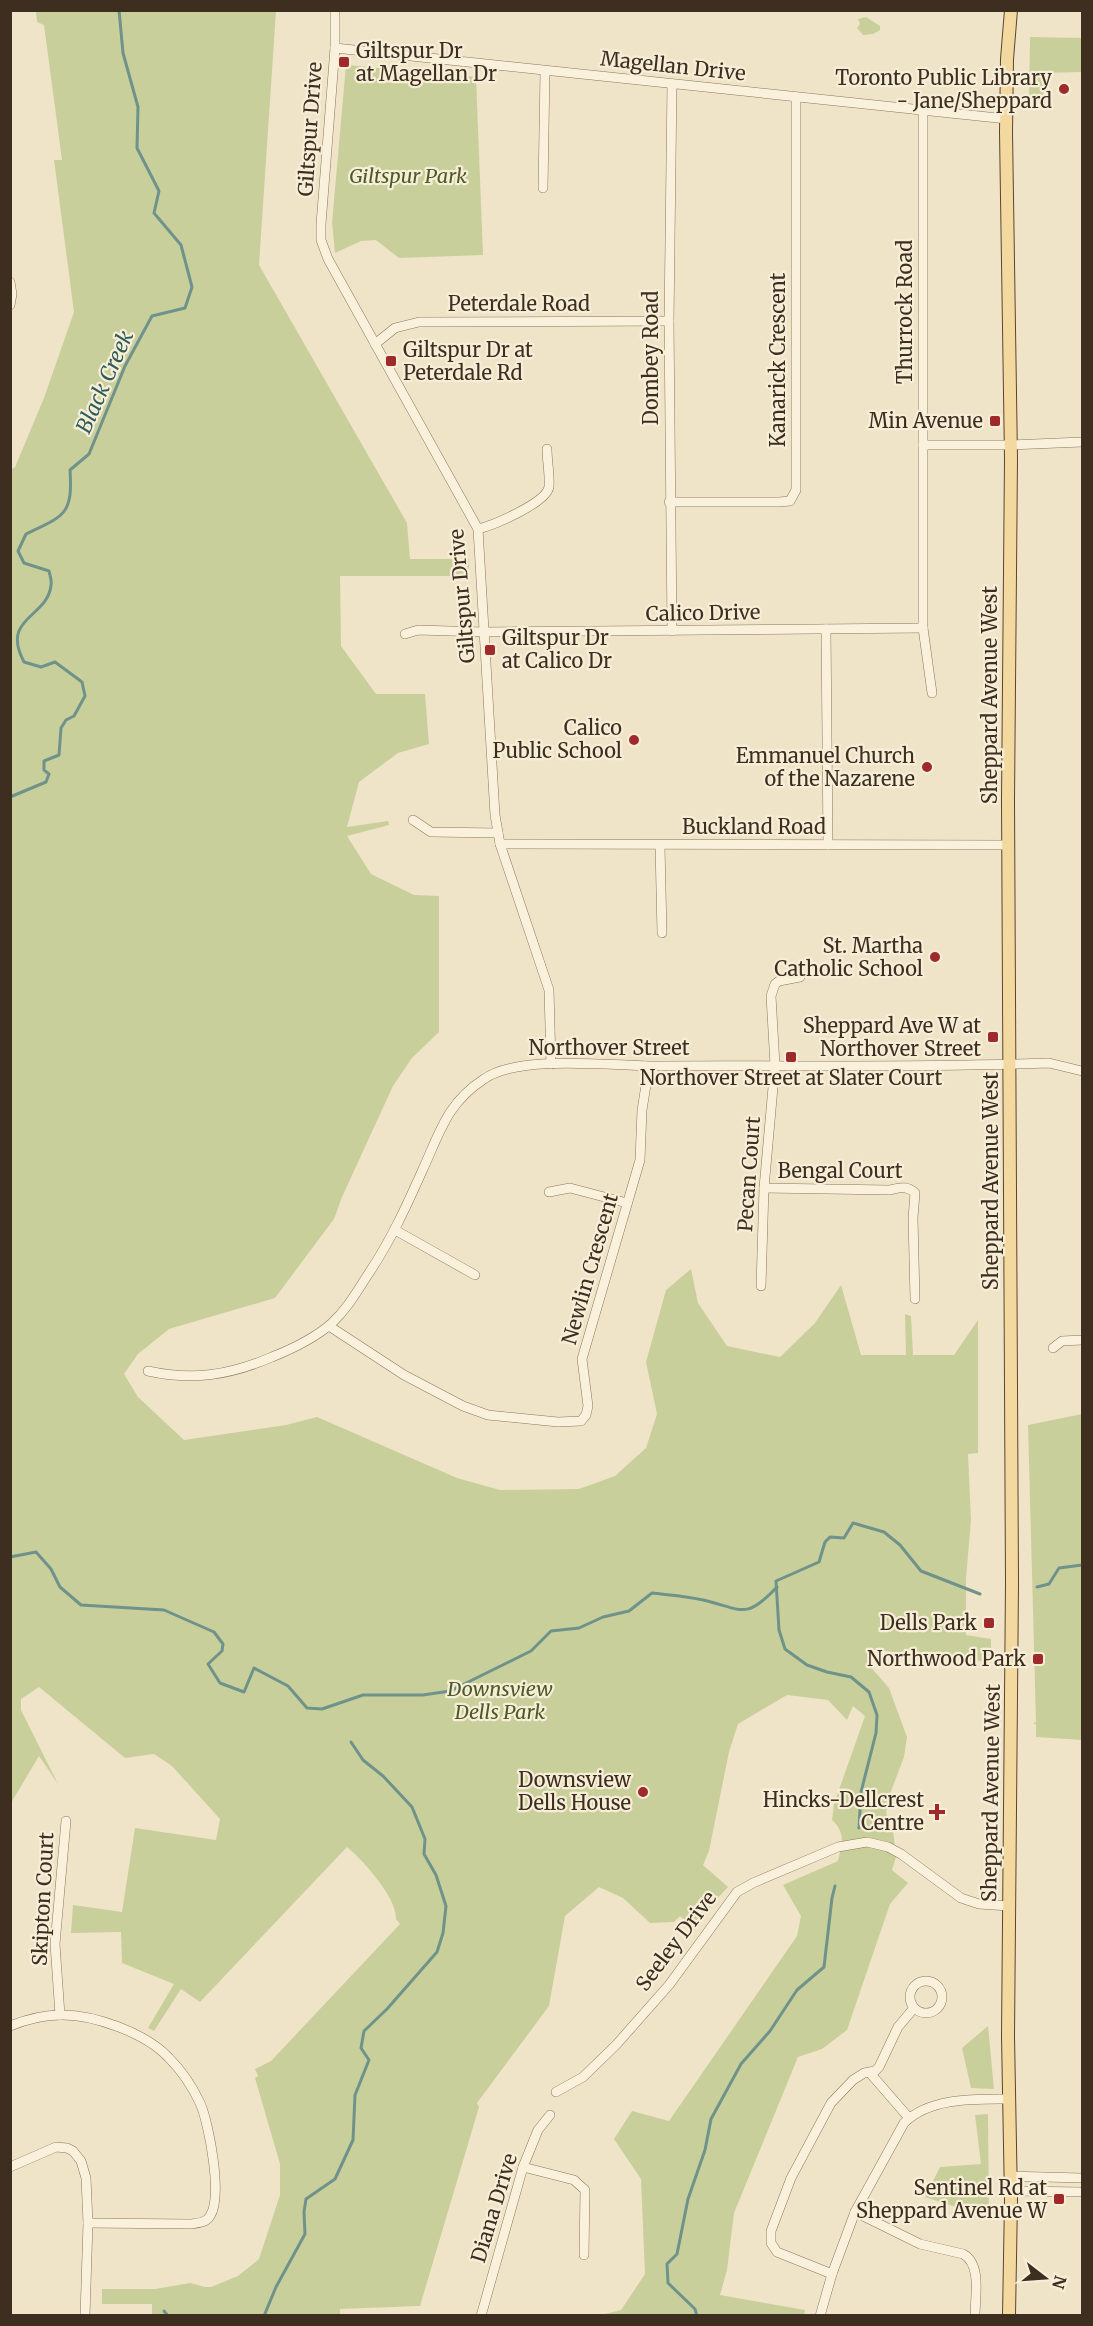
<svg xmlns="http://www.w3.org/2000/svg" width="1093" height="2326" viewBox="0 0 1093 2326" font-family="Merriweather,serif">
  <rect width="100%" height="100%" fill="#f0e4c8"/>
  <g fill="#c9cf9b">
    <path d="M36,11H276L259,265L407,523L410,559H469V576H340L341,646L376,694H425L429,744L398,753L359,782L347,827L388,821L389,825L347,836L371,874L414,895L439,896V1032L412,1058L393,1086L342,1197L334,1219L275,1298L169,1329L138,1354L124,1374L138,1397L184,1440L286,1425L317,1417L457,1478L500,1490L579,1489L615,1476L646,1448L657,1414L646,1362L666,1290L691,1269L698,1303L727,1346L780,1357L815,1323L841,1285L861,1355H906L905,1314L911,1316L913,1355H954L978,1320V1453L968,1454L971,1520L966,1578V1635L991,1639V1662L874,1650L868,1664L889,1688L907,1737L904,1757L890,1794L886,1813L893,1830L896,1857L892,1870L908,1883L890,1904L847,2030L822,2049L798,2057L734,2213L727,2270L720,2295L805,2310L804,2315H601L621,2310L645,2274L641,2179L614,2139L632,2111L669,2121L797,1936L801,1916L783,1885L838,1861C842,1844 846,1833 832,1820L834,1804L865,1716L853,1706L847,1720L828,1700L787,1695L738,1724L729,1752L709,1851L703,1865L728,1887L712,1904L695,1930L680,1916L674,1922L650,1923L623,1898L599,1887L565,1916L549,2006L477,2103L479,2107L420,2306L340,2309V2315H152V2304H102V2289H155L190,2283L205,2287H211L238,2276L259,2259L280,2195V2164L255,2078L258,2076L255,2069L271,2061L400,1924L396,1919C397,1898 363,1860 347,1847L200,2002L181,1989L154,2031L148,2028L174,1984L122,1963L121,1932L71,1933L73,1905L122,1912L135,1828L216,1840L220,1819L172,1766L154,1754L125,1758L39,1687L21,1699V1710L58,1784L39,1756L11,1803L10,470L15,467L44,398L74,312L54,160H62L44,25L37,22Z"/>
    <path d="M866,17L880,26V30L873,34L863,35L857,28L860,24L858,19Z"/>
    <path d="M1030,37L1082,38V72L1044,73L1043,101H1029Z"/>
    <path d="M346,65L476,77L483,255L399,258L376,240L361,241L335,253L332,223Z"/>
    <path d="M1082,1414V1740L1036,1737V1724H1033L1036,1722L1028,1425Z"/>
    <path d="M988,2026L994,2089L971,2088L962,2048Z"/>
    <path d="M988,2114L989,2218L925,2197L940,2167L981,2164L975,2115Z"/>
  </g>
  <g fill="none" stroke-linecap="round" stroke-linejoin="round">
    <g stroke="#6f938a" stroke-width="3">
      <path d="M10,797L46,782L49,774L44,770V761L59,755L61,728L66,720L74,716L85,696L82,682L55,662L41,667L24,662C0,617 48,618 51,585C52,581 50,575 49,571L24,563L18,551L26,534C64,516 73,515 70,470L89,454L125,366L152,316L185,308L192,287L181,245L154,213L159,191L137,148L138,107L123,53L119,10"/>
      <path d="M10,1557L36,1552L51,1569L60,1587L81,1605L164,1610L214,1632L223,1644L222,1651L208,1664L220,1683L244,1692L254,1668L288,1686L307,1708L322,1709L363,1695H423L450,1691L531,1651L551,1631L579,1628L603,1617L629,1611L652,1593C669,1595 687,1596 703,1600C742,1609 745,1621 777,1587"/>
      <path d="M1037,1587L1049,1584L1059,1568L1082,1565"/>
      <path d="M859,1828L861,1792L876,1733L877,1715L869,1692L851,1677L827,1672L807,1665L785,1649L779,1630L776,1581L819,1562L825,1542L830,1537L844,1538L853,1523L884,1532L900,1545L921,1571L980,1594"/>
      <path d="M164,2311L168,2316"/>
      <path d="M264,2316L276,2287L305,2234L304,2212L306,2199L335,2179L353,2140L355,2095L369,2060L361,2048L364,2031L387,2009L437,1952L443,1933L446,1906L436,1875L424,1854L425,1839L412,1807L383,1776L363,1760L351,1742"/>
      <path d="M697,2316L695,2309L668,2283L667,2264L677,2254L688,2199L705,2150L711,2119L741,2064L770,2031L797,1990L824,1967L832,1898L835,1886"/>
    </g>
    <defs>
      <g id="minor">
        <path d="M335,10V48L321,224V240L328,259L478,529L495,815L500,844L549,990L551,1064"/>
        <path d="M335,48L1007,119"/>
        <path d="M923,109V628L932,693"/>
        <path d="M543,188L545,72"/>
        <path d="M10,282L12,294L10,305"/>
        <path d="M375,344L395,328L419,322L669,321"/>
        <path d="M923,445H1011L1082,442"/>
        <path d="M669,502H779L790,501L796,490V97"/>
        <path d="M478,529C494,525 546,503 549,487C550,475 547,461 547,449"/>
        <path d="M826,629L828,845"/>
        <path d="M672,631L669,321L672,84"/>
        <path d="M405,634L418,630L484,632L923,628"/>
        <path d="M413,820L431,832L498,833"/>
        <path d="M500,844L1008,845"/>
        <path d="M660,846L662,933"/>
        <path d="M764,1188L889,1190C899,1188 907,1185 915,1193L913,1218L915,1299"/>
        <path d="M549,1192L570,1188L627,1203"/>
        <path d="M395,1230L475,1275"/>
        <path d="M761,1286L764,1188L775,1065L771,996L775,984L779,981L800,977"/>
        <path d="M329,1326L404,1375L463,1406L488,1415L558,1422L581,1421L586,1415L588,1406L582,1359L640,1160L642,1110L646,1085L645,1066"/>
        <path d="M1053,1348L1062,1341L1082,1340"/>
        <path d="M148,1371C193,1381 230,1375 272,1357C292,1349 315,1338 332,1323C348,1308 357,1291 369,1273C391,1240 407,1205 423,1169C440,1132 447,1103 484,1079C520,1054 612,1066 656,1066C787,1065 918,1068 1049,1063L1082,1071"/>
        <circle cx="926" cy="1997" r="16"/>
        <path d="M60,2015L55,1944L66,1821"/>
        <path d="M10,2026C25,2020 44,2015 60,2015C93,2014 146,2033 169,2058C181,2070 193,2088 200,2103C209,2123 223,2197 210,2216C206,2223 198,2223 190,2224L88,2223"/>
        <path d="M870,2073L909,2118"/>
        <path d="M556,2092L583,2077L616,2045L669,1985L737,1892L753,1883L838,1847L867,1842L888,1847L901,1854L961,1898L979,1904L1009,1906"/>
        <path d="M10,2167L56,2147L67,2148L73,2151L81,2161L86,2178L88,2223L85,2316"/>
        <path d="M523,2167L574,2180L585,2190L584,2255"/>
        <path d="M1011,2176L1082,2178"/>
        <path d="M1011,2191L1082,2192"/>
        <path d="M855,2212L920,2244L963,2254C982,2264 975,2297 975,2316"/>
        <path d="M832,2274L777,2252L771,2243V2231L791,2178L831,2103L853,2080L864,2073L875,2071L879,2067L898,2027L914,2008"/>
        <path d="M481,2316L523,2167L538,2130L550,2115"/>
        <path d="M820,2316L832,2274L855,2212L904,2123C930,2097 976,2099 1009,2099"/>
      </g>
      <path id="major" d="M1009,2316L1011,2200L1008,2036L1012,1583L1008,800L1011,458L1006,132L1007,59L1011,10"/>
    </defs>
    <use href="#minor" stroke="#8d765c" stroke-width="10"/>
    <use href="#major" stroke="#5b4430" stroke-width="14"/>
    <use href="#minor" stroke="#faf1dc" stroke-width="9"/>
    <use href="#major" stroke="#f3d9a0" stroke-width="12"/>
  </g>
  <g fill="#9e2a2b" stroke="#f7eed8" stroke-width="2">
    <rect x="338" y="56" width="12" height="12" rx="3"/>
    <circle cx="1064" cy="89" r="6"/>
    <rect x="385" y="355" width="12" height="12" rx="3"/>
    <rect x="989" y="415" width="12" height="12" rx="3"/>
    <rect x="484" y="644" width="12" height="12" rx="3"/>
    <circle cx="634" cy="740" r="6"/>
    <circle cx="927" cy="767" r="6"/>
    <circle cx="935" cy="957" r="6"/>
    <rect x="987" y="1031" width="12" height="12" rx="3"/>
    <rect x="785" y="1051" width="12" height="12" rx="3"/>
    <rect x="983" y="1617" width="12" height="12" rx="3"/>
    <rect x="1032" y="1653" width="12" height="12" rx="3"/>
    <circle cx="643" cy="1792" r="6"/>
    <path d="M934 1803h6v6h6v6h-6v6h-6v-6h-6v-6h6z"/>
    <rect x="1053" y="2193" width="12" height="12" rx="3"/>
  </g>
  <g text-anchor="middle" stroke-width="4.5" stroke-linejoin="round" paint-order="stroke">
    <g font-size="20" fill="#3d2e20" stroke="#f7eed8" text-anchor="end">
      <text x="356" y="58" text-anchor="start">Giltspur Dr<tspan x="356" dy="23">at Magellan Dr</tspan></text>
      <text x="1052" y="85">Toronto Public Library<tspan x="1052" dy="23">- Jane/Sheppard</tspan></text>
      <text x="403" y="357" text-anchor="start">Giltspur Dr at<tspan x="403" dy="23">Peterdale Rd</tspan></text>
      <text x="983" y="428">Min Avenue</text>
      <text x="502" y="645" text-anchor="start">Giltspur Dr<tspan x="502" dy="23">at Calico Dr</tspan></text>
      <text x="622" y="735">Calico<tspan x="622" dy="23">Public School</tspan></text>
      <text x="915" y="763">Emmanuel Church<tspan x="915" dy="23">of the Nazarene</tspan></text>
      <text x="923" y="953">St. Martha<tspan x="923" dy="23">Catholic School</tspan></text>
      <text x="981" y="1033">Sheppard Ave W at<tspan x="981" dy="23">Northover Street</tspan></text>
      <text x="791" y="1085" text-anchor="middle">Northover Street at Slater Court</text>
      <text x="977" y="1630">Dells Park</text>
      <text x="1026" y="1666">Northwood Park</text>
      <text x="631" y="1787">Downsview<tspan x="631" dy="23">Dells House</tspan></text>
      <text x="924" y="1807">Hincks-Dellcrest<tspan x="924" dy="23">Centre</tspan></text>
      <text x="1047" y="2195">Sentinel Rd at<tspan x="1047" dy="23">Sheppard Avenue W</tspan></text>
    </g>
    <g font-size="20" fill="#3d2e20" stroke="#f7eed8">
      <text transform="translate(673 66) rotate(6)" y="7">Magellan Drive</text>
      <text transform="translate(310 129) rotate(-86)" y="7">Giltspur Drive</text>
      <text x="519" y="311">Peterdale Road</text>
      <text transform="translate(905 312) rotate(-90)" y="7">Thurrock Road</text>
      <text transform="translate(651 358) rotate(-90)" y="7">Dombey Road</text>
      <text transform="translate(778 360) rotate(-90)" y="7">Kanarick Crescent</text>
      <text transform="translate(462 596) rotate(-95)" y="7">Giltspur Drive</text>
      <text transform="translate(703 613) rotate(-1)" y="7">Calico Drive</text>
      <text transform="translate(990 695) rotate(-90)" y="7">Sheppard Avenue West</text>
      <text x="754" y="834">Buckland Road</text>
      <text x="609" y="1055">Northover Street</text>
      <text x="840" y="1178">Bengal Court</text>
      <text transform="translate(749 1174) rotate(-86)" y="7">Pecan Court</text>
      <text transform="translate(991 1181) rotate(-90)" y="7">Sheppard Avenue West</text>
      <text transform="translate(590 1269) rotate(-74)" y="7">Newlin Crescent</text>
      <text transform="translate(991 1793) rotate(-89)" y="7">Sheppard Avenue West</text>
      <text transform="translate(43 1899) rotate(-87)" y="7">Skipton Court</text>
      <text transform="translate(676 1941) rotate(-53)" y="7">Seeley Drive</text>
      <text transform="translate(494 2208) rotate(-73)" y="7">Diana Drive</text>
    </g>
    <g font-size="20" font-style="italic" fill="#4d5a26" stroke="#f7eed8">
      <text x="408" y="183">Giltspur Park</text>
      <text x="500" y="1696">Downsview<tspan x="500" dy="23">Dells Park</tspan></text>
    </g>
    <g font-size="21" font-style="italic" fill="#2f5d5a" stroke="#f7eed8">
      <text transform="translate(105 382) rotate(-66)" y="7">Black Creek</text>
    </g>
  </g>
  <rect width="1093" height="2326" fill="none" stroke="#3d2e20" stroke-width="24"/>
  <g transform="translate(1045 2278) rotate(107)" stroke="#f7eed8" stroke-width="4.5" paint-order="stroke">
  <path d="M0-4.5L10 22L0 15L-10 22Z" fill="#3d2e20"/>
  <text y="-9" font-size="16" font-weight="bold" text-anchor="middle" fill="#3d2e20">N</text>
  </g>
</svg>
